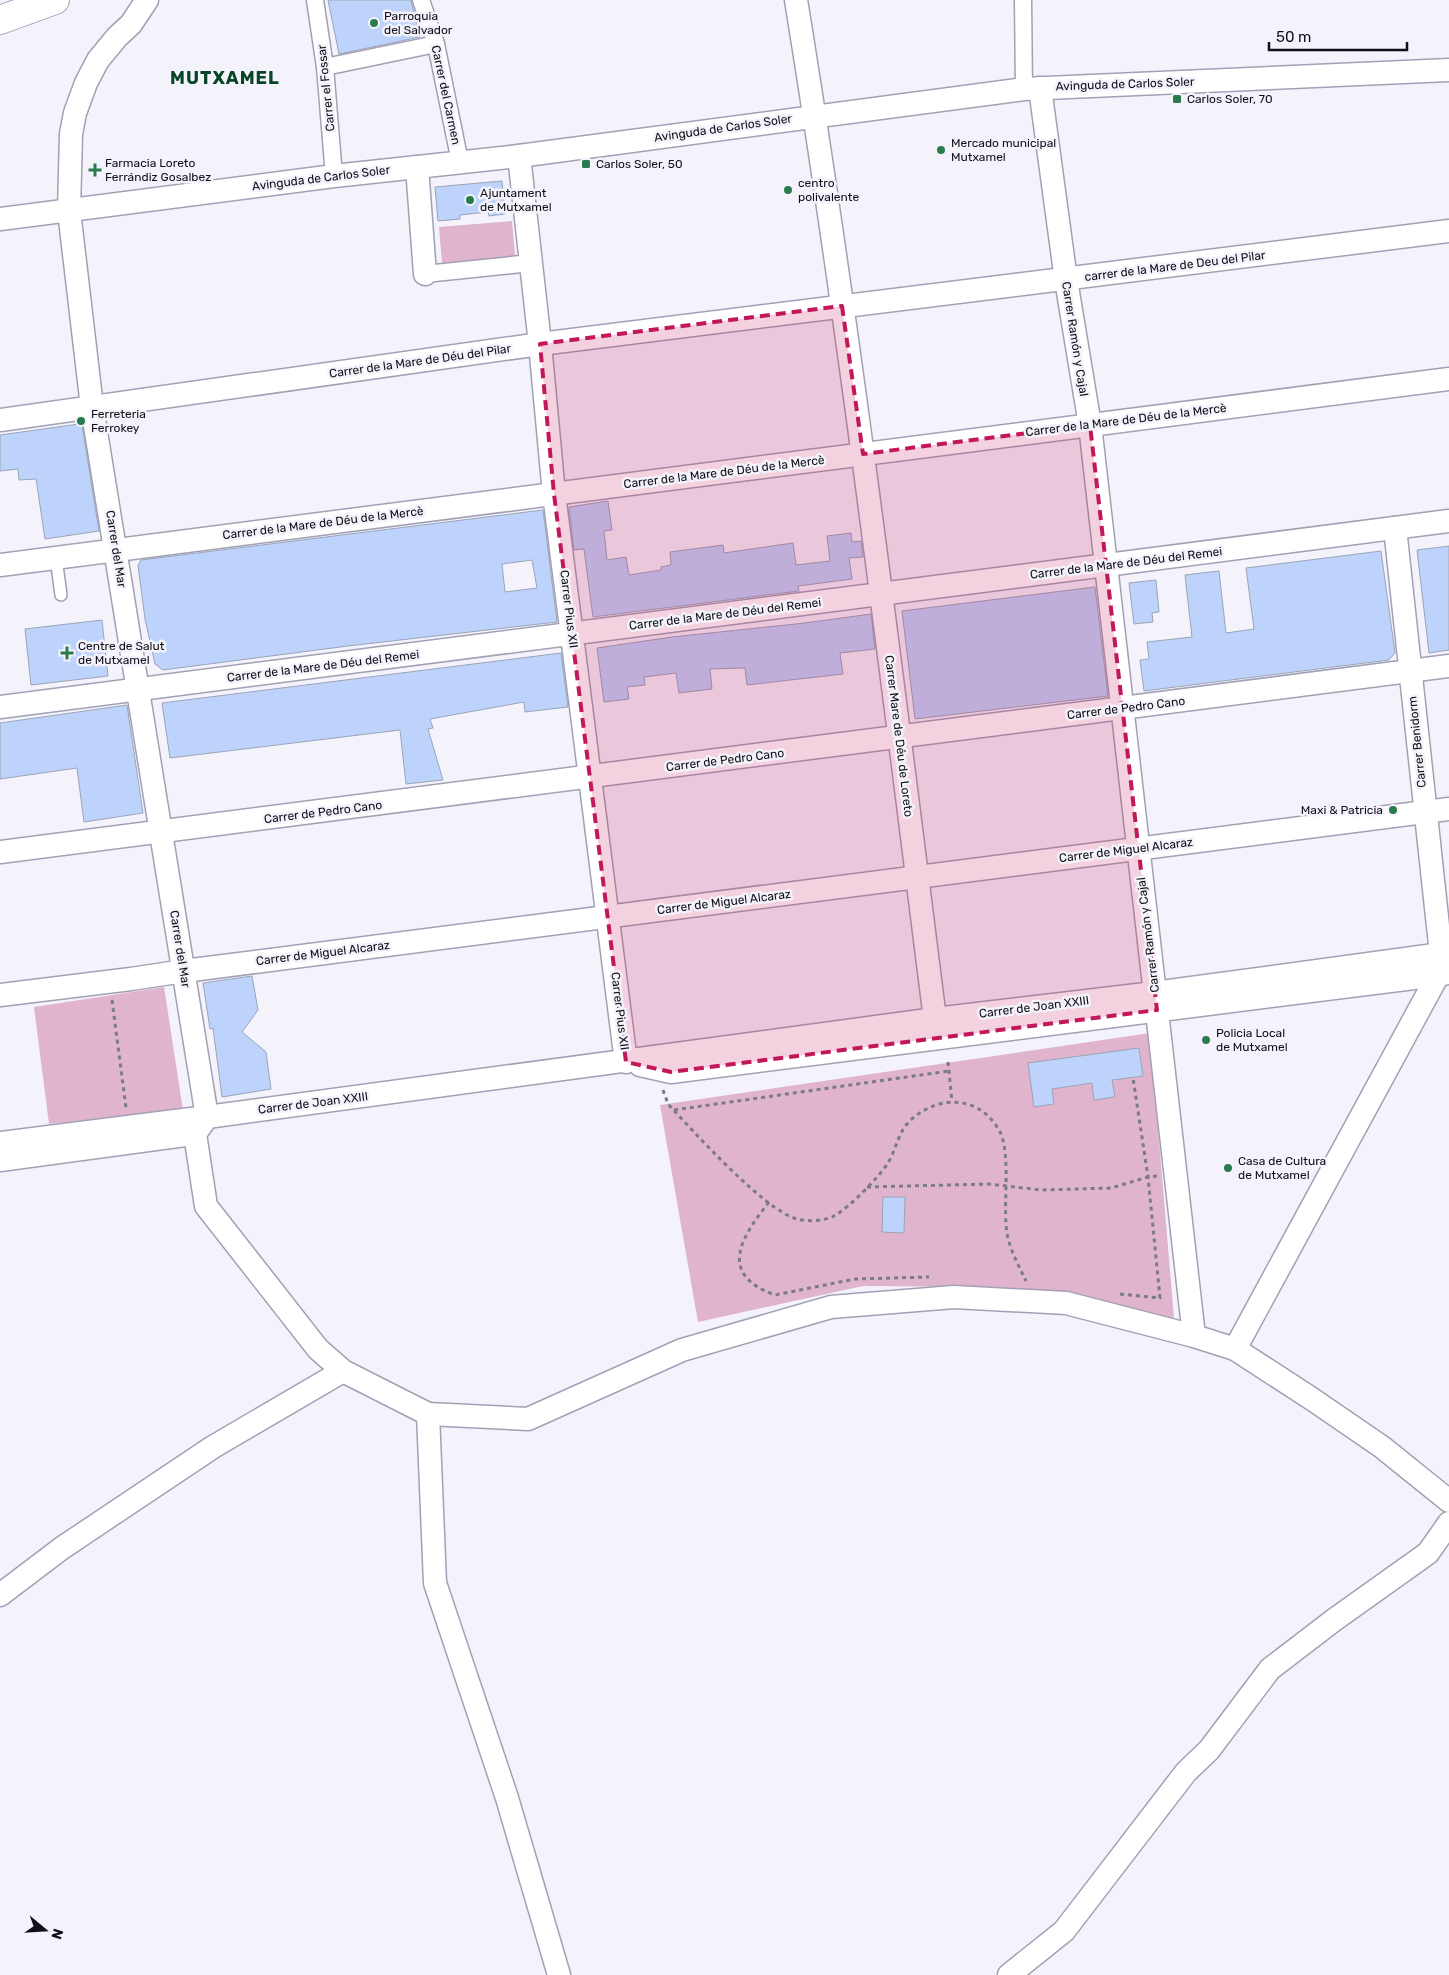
<svg xmlns="http://www.w3.org/2000/svg" width="1449" height="1975" viewBox="0 0 1449 1975" font-family="Rubik,sans-serif">
  <rect width="100%" height="100%" fill="#f4f3fc"/>
  <g fill="#e0b4cd">
    <path d="M512,221L516,267L443,274L439,227Z"/>
    <path d="M164,987L183,1110L49,1124L34,1007Z"/>
    <path d="M1150,1033L1174,1318L1078,1297L991,1287L863,1286L698,1322L660,1105Z"/>
  </g>
  <g fill="#bed3fb" stroke="#9aa4b6" fill-rule="evenodd">
    <path d="M328,0H411L420,37L339,54Z"/>
    <path d="M502,181L505,214L489,216L488,212L460,215V219L438,221L435,187Z"/>
    <path d="M79,424L82,425L99,531L45,539L36,479L19,480L18,469L0,471V435Z"/>
    <path d="M608,501L612,530L604,531L607,560L626,557L629,575L661,570V567L671,565L670,552L723,545L724,553L793,543L796,565L830,561L827,536L851,533L852,542L861,541L863,557L849,558L852,579L798,586L799,591L593,617L584,549L574,550L569,507Z"/>
    <path d="M543,510L557,622L348,646L163,670L155,664L145,619L138,565L141,560ZM532,560L537,588L505,592L502,564Z"/>
    <path d="M1449,546V650L1429,653L1417,550Z"/>
    <path d="M1381,551L1395,653L1389,660L1144,691L1140,660L1149,659L1147,642L1192,637L1185,575L1219,571L1226,633L1254,629L1246,568Z"/>
    <path d="M1156,580L1159,612L1152,613L1153,622L1134,624L1129,583Z"/>
    <path d="M1095,587L1108,696L915,719L902,611Z"/>
    <path d="M871,614L875,649L840,653L843,674L747,685L745,668L710,669L712,689L679,693L676,673L644,677L645,685L627,687L629,699L604,702L597,648L672,637L805,623Z"/>
    <path d="M102,620L108,676L31,685L25,629Z"/>
    <path d="M561,653L568,707L525,712L524,702L430,719L433,728L428,729L443,780L406,784L400,730L170,758L162,703Z"/>
    <path d="M127,705L143,813L84,822L77,768L0,779V723Z"/>
    <path d="M252,976L258,1010L242,1032L266,1052L271,1089L222,1097L213,1028L210,1029L203,983Z"/>
    <path d="M1139,1048L1143,1076L1112,1080L1115,1097L1094,1100L1092,1083L1052,1089L1054,1104L1034,1107L1028,1063Z"/>
    <path d="M883,1197H905L904,1233L882,1232Z"/>
  </g>
  <g fill="none" stroke-linecap="round" stroke-linejoin="round">
    <defs>
      <path id="service" d="M56,558L61,595"/>
      <g id="pedestrian">
        <path d="M315,0L325,67L334,176"/>
        <path d="M421,0L436,44L460,162"/>
        <path d="M1023,0L1024,89"/>
        <path d="M325,67L436,44"/>
        <path d="M425,274L531,263"/>
      </g>
      <g id="minor">
        <path d="M147,0L131,24L117,37L98,60L86,83L75,113L71,134L69,211L92,407L207,1117"/>
        <path d="M796,0C851,338 892,679 935,1019"/>
        <path d="M1040,88L1066,280L1090,425L1194,1336"/>
        <path d="M519,156L540,344L554,494L626,1062"/>
        <path d="M417,167L425,274"/>
        <path d="M0,219L334,176L519,156L1024,89L1449,70"/>
        <path d="M0,420L540,344L1449,231"/>
        <path d="M0,565L1449,379"/>
        <path d="M0,707L1449,521"/>
        <path d="M0,852L1449,666"/>
        <path d="M0,995L131,979L184,971L1449,809"/>
        <path d="M640,1065L671,1072L1438,975L1441,954L1395,528"/>
        <path d="M207,1117L195,1134L206,1206L318,1349L343,1371L428,1414L528,1419L682,1350L831,1307L954,1297L1066,1303L1194,1336L1235,1349L1312,1399L1382,1447L1449,1501"/>
        <path d="M0,1143L207,1117L935,1019L1154,993L1449,953"/>
        <path d="M0,1160L185,1135"/>
        <path d="M1235,1349L1438,975L1448,973"/>
        <path d="M428,1414L435,1583L507,1798L559,1975"/>
        <path d="M0,1595L62,1548L213,1447L343,1371"/>
        <path d="M1009,1975L1064,1931L1186,1772L1209,1750L1270,1669L1334,1620L1428,1553L1449,1523"/>
      </g>
      <path id="tertiary" d="M0,20L55,0"/>
    </defs>
    <use href="#service" stroke="#a2a0b5" stroke-width="14"/>
    <use href="#pedestrian" stroke="#a2a0b5" stroke-width="19"/>
    <use href="#minor" stroke="#a2a0b5" stroke-width="25"/>
    <use href="#tertiary" stroke="#a2a0b5" stroke-width="30"/>
    <g stroke="#7c7b83" stroke-width="3" stroke-dasharray="4 4" stroke-linecap="butt">
      <path d="M112,1000L126,1108"/>
      <path d="M948,1062L952,1102"/>
      <path d="M663,1090L668,1104C693,1131 765,1211 797,1219C808,1222 824,1221 834,1216C849,1208 878,1178 888,1163C897,1148 898,1130 913,1118C939,1096 975,1096 995,1124C997,1127 1000,1131 1001,1134C1010,1158 1004,1198 1006,1224C1007,1245 1017,1262 1026,1281"/>
      <path d="M674,1110L949,1071"/>
      <path d="M867,1187L989,1184L1041,1190L1111,1188L1148,1177L1157,1176"/>
      <path d="M769,1202C741,1238 717,1274 775,1295L855,1279L929,1277"/>
      <path d="M1120,1294L1160,1298L1148,1177L1133,1078"/>
    </g>
    <use href="#service" stroke="#fff" stroke-width="11"/>
    <use href="#pedestrian" stroke="#fff" stroke-width="16"/>
    <use href="#minor" stroke="#fff" stroke-width="22"/>
    <use href="#tertiary" stroke="#fff" stroke-width="28"/>
  </g>
  <path fill="#c2185b" fill-opacity="0.2" stroke="#c2185b" stroke-width="4" stroke-dasharray="10 6" stroke-linejoin="round" d="M842,306L863,454L1090,425L1157,1010L671,1072L626,1062L554,494L540,344Z"/>
  <g fill="#287b4d" stroke="#f4f3fc" stroke-width="2">
    <circle cx="374" cy="23" r="5"/>
    <rect x="1172" y="94" width="10" height="10" rx="2.5"/>
    <circle cx="941" cy="150" r="5"/>
    <rect x="581" y="159" width="10" height="10" rx="2.5"/>
    <path d="M92.5 162.5h5v5h5v5h-5v5h-5v-5h-5v-5h5z"/>
    <circle cx="788" cy="190" r="5"/>
    <circle cx="470" cy="200" r="5"/>
    <circle cx="81" cy="421" r="5"/>
    <path d="M64.5 645.5h5v5h5v5h-5v5h-5v-5h-5v-5h5z"/>
    <circle cx="1393" cy="810" r="5"/>
    <circle cx="1206" cy="1040" r="5"/>
    <circle cx="1228" cy="1168" r="5"/>
  </g>
  <g text-anchor="middle" stroke-width="5" stroke-linejoin="round" paint-order="stroke">
    <g font-size="12" fill="#100f16" stroke="#f4f3fc" text-anchor="start">
      <text x="384" y="20">Parroquia<tspan x="384" dy="14">del Salvador</tspan></text>
      <text x="1187" y="103">Carlos Soler, 70</text>
      <text x="951" y="147">Mercado municipal<tspan x="951" dy="14">Mutxamel</tspan></text>
      <text x="105" y="167">Farmacia Loreto<tspan x="105" dy="14">Ferrándiz Gosalbez</tspan></text>
      <text x="596" y="168">Carlos Soler, 50</text>
      <text x="798" y="187">centro<tspan x="798" dy="14">polivalente</tspan></text>
      <text x="480" y="197">Ajuntament<tspan x="480" dy="14">de Mutxamel</tspan></text>
      <text x="91" y="418">Ferreteria<tspan x="91" dy="14">Ferrokey</tspan></text>
      <text x="78" y="650">Centre de Salut<tspan x="78" dy="14">de Mutxamel</tspan></text>
      <text x="1383" y="814" text-anchor="end">Maxi &amp; Patricia</text>
      <text x="1216" y="1037">Policia Local<tspan x="1216" dy="14">de Mutxamel</tspan></text>
      <text x="1238" y="1165">Casa de Cultura<tspan x="1238" dy="14">de Mutxamel</tspan></text>
    </g>
    <g font-size="12" fill="#100f16" stroke="#f4f3fc">
      <text transform="translate(1125 84) rotate(-2)" y="4">Avinguda de Carlos Soler</text>
      <text transform="translate(326 88) rotate(-96)" y="4">Carrer el Fossar</text>
      <text transform="translate(446 95) rotate(78)" y="4">Carrer del Carmen</text>
      <text transform="translate(723 128) rotate(-8)" y="4">Avinguda de Carlos Soler</text>
      <text transform="translate(321 178) rotate(-7)" y="4">Avinguda de Carlos Soler</text>
      <text transform="translate(1175 266) rotate(-7)" y="4">carrer de la Mare de Deu del Pilar</text>
      <text transform="translate(1075 339) rotate(81)" y="4">Carrer Ramón y Cajal</text>
      <text transform="translate(420 361) rotate(-8)" y="4">Carrer de la Mare de Déu del Pilar</text>
      <text transform="translate(1126 420) rotate(-7)" y="4">Carrer de la Mare de Déu de la Mercè</text>
      <text transform="translate(724 472) rotate(-7)" y="4">Carrer de la Mare de Déu de la Mercè</text>
      <text transform="translate(323 523) rotate(-7)" y="4">Carrer de la Mare de Déu de la Mercè</text>
      <text transform="translate(116 549) rotate(81)" y="4">Carrer del Mar</text>
      <text transform="translate(1126 563) rotate(-7)" y="4">Carrer de la Mare de Déu del Remei</text>
      <text transform="translate(569 609) rotate(83)" y="4">Carrer Pius XII</text>
      <text transform="translate(725 614) rotate(-7)" y="4">Carrer de la Mare de Déu del Remei</text>
      <text transform="translate(323 666) rotate(-7)" y="4">Carrer de la Mare de Déu del Remei</text>
      <text transform="translate(1126 708) rotate(-7)" y="4">Carrer de Pedro Cano</text>
      <text transform="translate(899 736) rotate(83)" y="4">Carrer Mare de Déu de Loreto</text>
      <text transform="translate(1417 742) rotate(-96)" y="4">Carrer Benidorm</text>
      <text transform="translate(725 760) rotate(-7)" y="4">Carrer de Pedro Cano</text>
      <text transform="translate(323 812) rotate(-7)" y="4">Carrer de Pedro Cano</text>
      <text transform="translate(1126 850) rotate(-7)" y="4">Carrer de Miguel Alcaraz</text>
      <text transform="translate(724 902) rotate(-7)" y="4">Carrer de Miguel Alcaraz</text>
      <text transform="translate(1148 935) rotate(-97)" y="4">Carrer Ramón y Cajal</text>
      <text transform="translate(180 949) rotate(81)" y="4">Carrer del Mar</text>
      <text transform="translate(323 953) rotate(-7)" y="4">Carrer de Miguel Alcaraz</text>
      <text transform="translate(1034 1007) rotate(-7)" y="4">Carrer de Joan XXIII</text>
      <text transform="translate(620 1011) rotate(83)" y="4">Carrer Pius XII</text>
      <text transform="translate(313 1103) rotate(-7)" y="4">Carrer de Joan XXIII</text>
    </g>
    <g font-size="18" font-weight="bold" letter-spacing="1" fill="#074526" stroke="#f4f3fc">
      <text x="225" y="84">MUTXAMEL</text>
    </g>
  </g>
  <g transform="translate(45 1930) rotate(108)" stroke="#f4f3fc" stroke-width="4" paint-order="stroke">
  <path d="M0-4L9 19L0 12L-9 19Z" fill="#100f16"/>
  <text y="-8" font-size="14" font-weight="bold" text-anchor="middle" fill="#100f16">N</text>
  </g>
  <path d="M1269 42v8h138v-8" fill="none" stroke="#100f16" stroke-width="2.5"/>
  <text x="1276" y="42" font-size="15" fill="#100f16" stroke="#f4f3fc" stroke-width="4" paint-order="stroke">50 m</text>
</svg>
